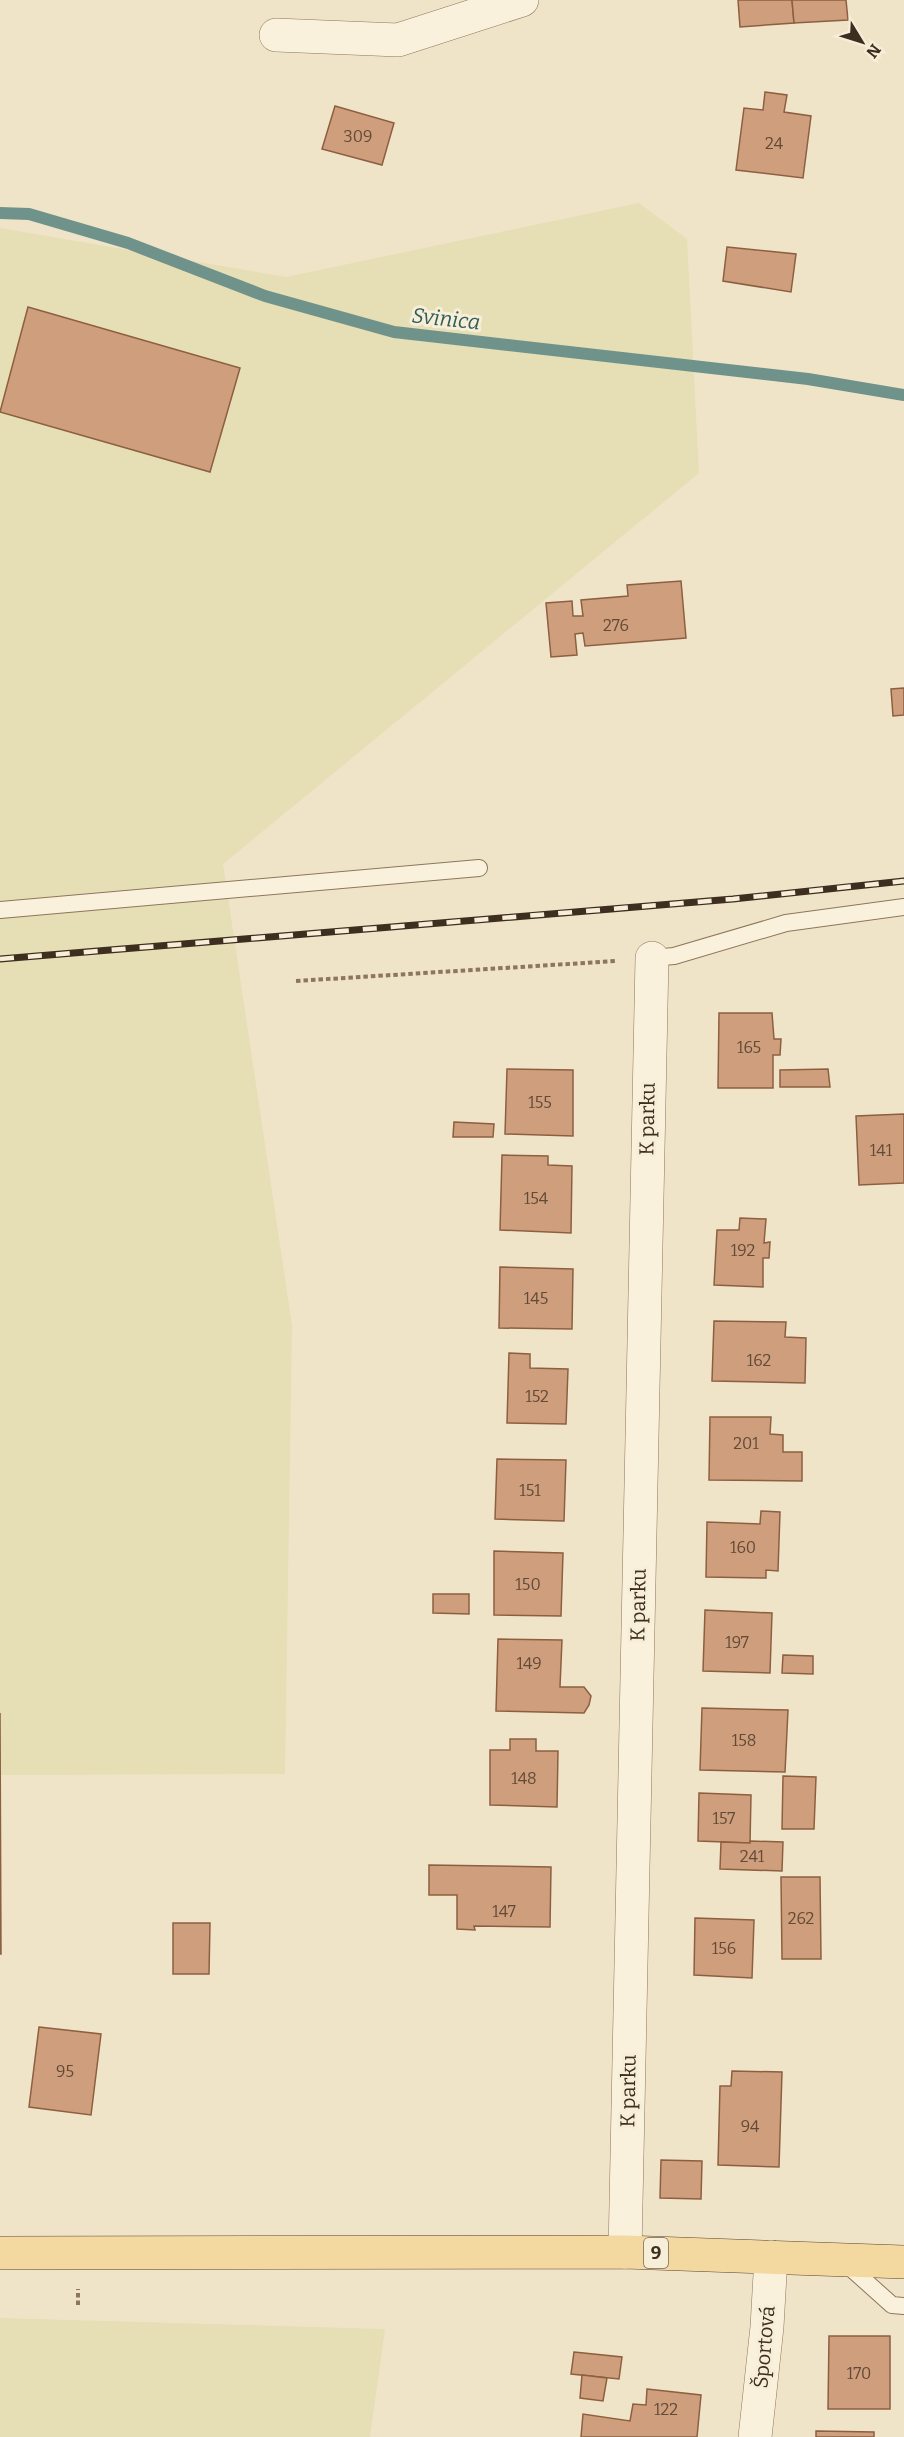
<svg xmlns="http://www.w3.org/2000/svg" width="904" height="2437" viewBox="0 0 904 2437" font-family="Bitter,serif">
  <rect width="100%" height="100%" fill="#f0e4c8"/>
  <g fill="#e6deb5">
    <path d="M639,203L687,239L699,473L223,864L292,1325L285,1774L0,1775V228L286,277Z"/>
    <path d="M0,2318L385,2329L370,2437H0Z"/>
  </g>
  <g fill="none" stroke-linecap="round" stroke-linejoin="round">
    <path stroke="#6f938a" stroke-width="12" d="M0,213L29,214L128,243L265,296L394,332L808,379L904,395"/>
  </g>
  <g fill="#cf9f7d" stroke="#8d5f41" stroke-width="1.5">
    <path d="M738,0H792L794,23L740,27Z"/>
    <path d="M792,0H846L848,20L794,23Z"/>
    <path d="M765,92L787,95L784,112L811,116L803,178L736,170L744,108L763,110Z"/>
    <path d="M335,106L394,123L382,165L322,149Z"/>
    <path d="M727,247L796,254L791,292L723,281Z"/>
    <path d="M28,307L240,368L210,472L0,412Z"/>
    <path d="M681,581L686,638L585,646L583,633L575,634L577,655L551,657L546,603L572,601L573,616H583L581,600L628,596L627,585Z"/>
    <path d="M904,688V715L893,716L891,689Z"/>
    <path d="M719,1013H772L774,1039H781L780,1055H773V1088H718Z"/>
    <path d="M507,1069L573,1070V1136L505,1134Z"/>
    <path d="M828,1069L830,1087H780V1070Z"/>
    <path d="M904,1114V1183L859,1185L856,1116Z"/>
    <path d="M454,1122L494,1124L493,1137H453Z"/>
    <path d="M502,1155L548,1156V1165L572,1166L571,1233L500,1230Z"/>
    <path d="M740,1218L766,1219L764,1243L770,1242L769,1258H763V1287L714,1285L717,1230H739Z"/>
    <path d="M500,1267L573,1269L572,1329L499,1328Z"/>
    <path d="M714,1321L786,1322L785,1337L806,1338L805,1383L712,1381Z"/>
    <path d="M509,1353L530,1354V1368L568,1369L566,1424L507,1423Z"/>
    <path d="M710,1417H771L770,1434L783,1435V1452H802V1481L709,1480Z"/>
    <path d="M497,1459L566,1460L564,1521L495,1519Z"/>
    <path d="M761,1511L780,1512L778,1571L766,1570V1578L706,1577L707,1522L760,1524Z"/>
    <path d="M494,1551L563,1553L561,1616L494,1615Z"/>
    <path d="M433,1594H469V1614L433,1613Z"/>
    <path d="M705,1610L772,1613L770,1673L703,1671Z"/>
    <path d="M498,1639L562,1640L560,1687H584L591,1696L589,1705L584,1713L496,1711Z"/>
    <path d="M783,1655L813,1656V1674L782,1673Z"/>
    <path d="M702,1708L788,1710L785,1772L700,1770Z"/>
    <path d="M0,1713L1,1954H0Z"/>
    <path d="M510,1739H536V1751H558L557,1807L490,1805V1750H510Z"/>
    <path d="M783,1776L816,1777L814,1829H782Z"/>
    <path d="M699,1793L751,1795L750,1843L698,1841Z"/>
    <path d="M750,1841L783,1842L782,1871L720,1869L721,1842L750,1843Z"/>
    <path d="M429,1865L551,1867L550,1927L474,1926L475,1930L457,1929V1895H429Z"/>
    <path d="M781,1877H820L821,1959H782Z"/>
    <path d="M695,1918L754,1920L752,1978L694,1975Z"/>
    <path d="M173,1923H210L209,1974H173Z"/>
    <path d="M39,2027L101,2034L91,2115L29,2107Z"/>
    <path d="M732,2071L782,2072L779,2167L718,2165L720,2086H731Z"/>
    <path d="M661,2160L702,2161L701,2199L660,2198Z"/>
    <path d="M829,2336H890V2409H828Z"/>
    <path d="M574,2352L622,2357L619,2379L571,2374Z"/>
    <path d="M582,2375L607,2378L603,2401L580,2398Z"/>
    <path d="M647,2389L701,2395L697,2437H581L583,2414L630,2421L633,2404L646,2405Z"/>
    <path d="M816,2431L874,2432V2437H816Z"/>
  </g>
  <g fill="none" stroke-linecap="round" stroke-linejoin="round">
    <defs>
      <g id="service">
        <path d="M0,910L479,868"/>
        <path d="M652,958L674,956L786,923L904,907"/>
        <path d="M844,2262L892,2305L904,2306"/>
      </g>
      <g id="minor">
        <path d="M276,35L398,40L522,0"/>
        <path d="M625,2252L652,958"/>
        <path d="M755,2437L767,2327L771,2257"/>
      </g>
      <path id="primary" d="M0,2253L625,2252L904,2262"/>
    </defs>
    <use href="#service" stroke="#8d765c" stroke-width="18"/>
    <use href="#minor" stroke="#8d765c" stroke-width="34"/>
    <use href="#primary" stroke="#5b4430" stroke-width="34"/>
    <g stroke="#8d765c" stroke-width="4" stroke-dasharray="4.5 3" stroke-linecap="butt">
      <path d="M296,981L616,961"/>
      <path d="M78,2305V2289"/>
    </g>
    <use href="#service" stroke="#faf1dc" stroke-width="16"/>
    <use href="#minor" stroke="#faf1dc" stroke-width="33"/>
    <use href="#primary" stroke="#f3d9a0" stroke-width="33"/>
    <defs>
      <path id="rail" d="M0,959L733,899L904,881"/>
    </defs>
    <use href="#rail" stroke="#3d2e20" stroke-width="7"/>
    <use href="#rail" stroke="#f7eed8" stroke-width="4.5" stroke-dasharray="14" stroke-linecap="butt"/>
  </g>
  <g text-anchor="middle" stroke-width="6" stroke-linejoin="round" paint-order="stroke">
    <g font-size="16" fill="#624a37">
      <text x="358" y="142">309</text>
      <text x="774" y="149">24</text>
      <text x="616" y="631">276</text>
      <text x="749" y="1053">165</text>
      <text x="540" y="1108">155</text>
      <text x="881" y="1156">141</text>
      <text x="536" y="1204">154</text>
      <text x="743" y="1256">192</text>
      <text x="536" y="1304">145</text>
      <text x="759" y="1366">162</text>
      <text x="537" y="1402">152</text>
      <text x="746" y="1449">201</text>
      <text x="530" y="1496">151</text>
      <text x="743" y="1553">160</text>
      <text x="528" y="1590">150</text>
      <text x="737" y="1648">197</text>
      <text x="529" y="1669">149</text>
      <text x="744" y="1746">158</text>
      <text x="524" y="1784">148</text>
      <text x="724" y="1824">157</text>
      <text x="752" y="1862">241</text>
      <text x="504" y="1917">147</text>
      <text x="801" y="1924">262</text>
      <text x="724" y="1954">156</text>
      <text x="65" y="2077">95</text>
      <text x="750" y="2132">94</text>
      <text x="859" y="2379">170</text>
      <text x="666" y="2415">122</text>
    </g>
    <rect fill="#f7eed8" stroke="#756857" stroke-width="1.5" x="644" y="2238" width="24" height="30" rx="4.5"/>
    <g font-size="18" font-weight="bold" fill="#3d2e20">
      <text x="656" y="2259">9</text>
    </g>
    <g font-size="20" fill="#3d2e20" stroke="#f7eed8">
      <text transform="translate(647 1119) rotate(-89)" y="7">K parku</text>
      <text transform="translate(638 1605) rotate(-89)" y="7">K parku</text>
      <text transform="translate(628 2091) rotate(-89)" y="7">K parku</text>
      <text transform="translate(764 2347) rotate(-85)" y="7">Športová</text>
    </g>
    <g font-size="21" font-style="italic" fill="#2f5d5a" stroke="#f7eed8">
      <text transform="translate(446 319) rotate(6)" y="7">Svinica</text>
    </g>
  </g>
  <g transform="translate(862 42) rotate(128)" stroke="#f7eed8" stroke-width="4.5" paint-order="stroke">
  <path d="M0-4.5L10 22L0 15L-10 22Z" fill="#3d2e20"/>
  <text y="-9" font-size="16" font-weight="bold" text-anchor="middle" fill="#3d2e20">N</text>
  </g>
</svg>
